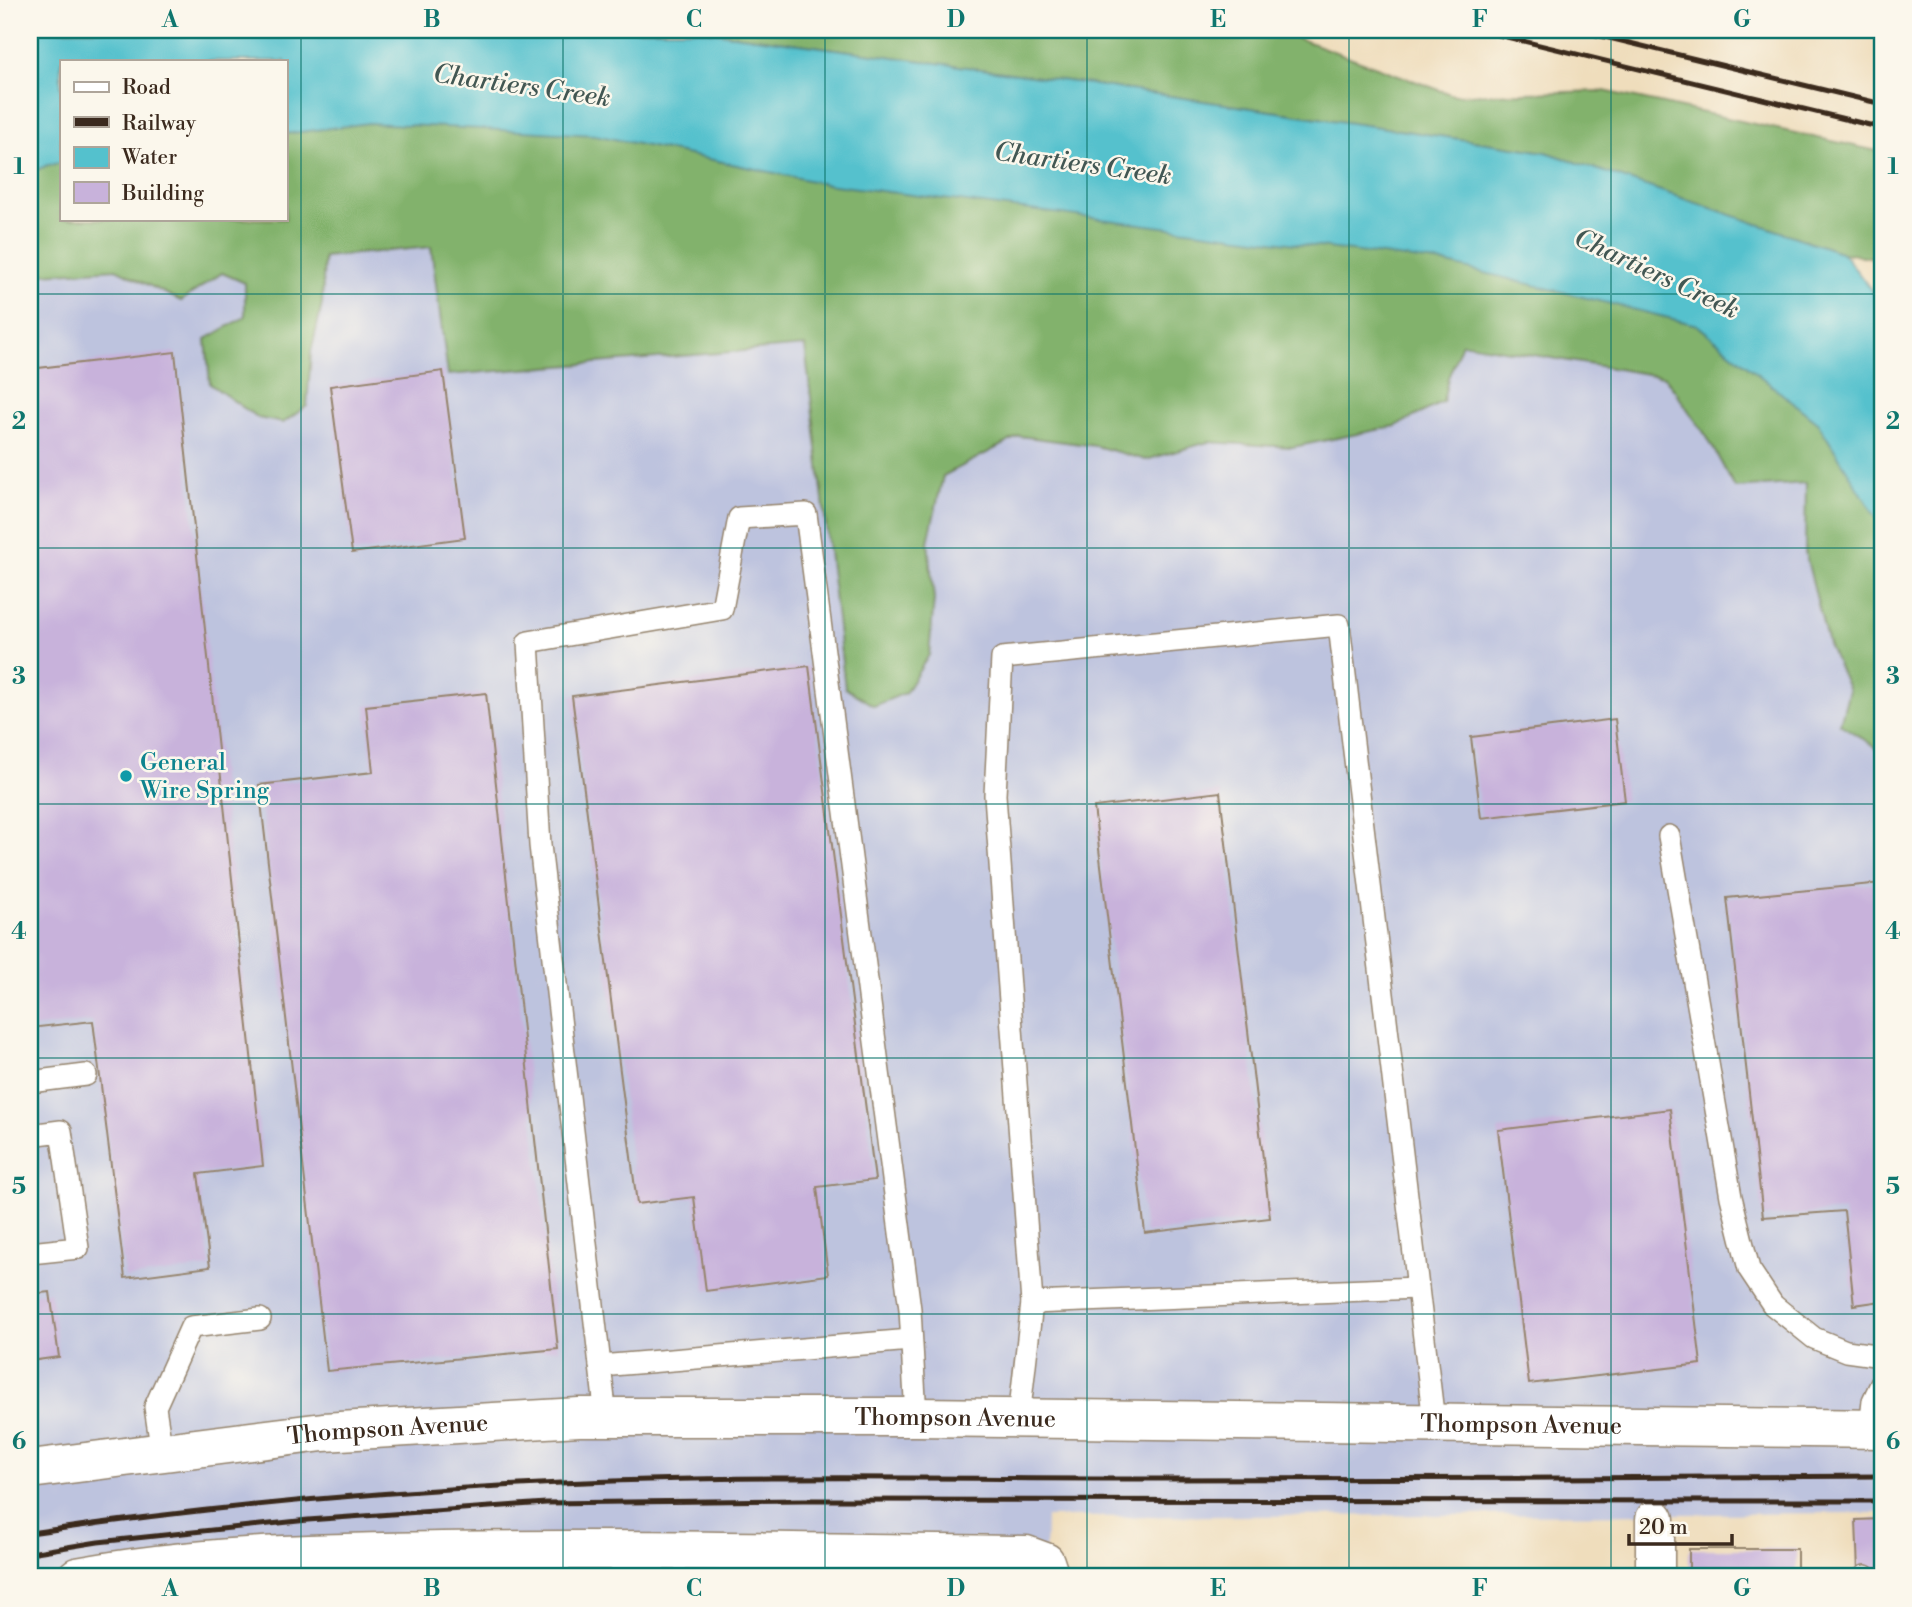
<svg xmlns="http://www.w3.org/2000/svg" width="1912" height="1607" viewBox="0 0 1912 1607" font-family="'Libre Bodoni',serif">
  <rect width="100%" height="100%" fill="#fbf7ec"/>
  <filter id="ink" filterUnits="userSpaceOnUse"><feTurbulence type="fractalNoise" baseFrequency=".0143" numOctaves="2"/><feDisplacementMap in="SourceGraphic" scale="14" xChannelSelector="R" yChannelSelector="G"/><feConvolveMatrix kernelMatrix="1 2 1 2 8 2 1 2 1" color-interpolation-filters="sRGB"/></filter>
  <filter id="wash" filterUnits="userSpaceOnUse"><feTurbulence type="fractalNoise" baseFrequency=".00686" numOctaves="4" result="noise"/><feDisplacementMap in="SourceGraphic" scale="28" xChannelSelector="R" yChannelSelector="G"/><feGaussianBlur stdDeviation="1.57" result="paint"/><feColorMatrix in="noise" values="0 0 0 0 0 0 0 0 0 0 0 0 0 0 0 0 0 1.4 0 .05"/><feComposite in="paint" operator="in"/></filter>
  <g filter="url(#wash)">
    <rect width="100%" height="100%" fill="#efddbc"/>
    <path fill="#bdc3de" d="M30,142L61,219H285L1740,282L1882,451V1513L1046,1517L1045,1562L1026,1555L30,1577Z"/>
    <g fill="#82b26c" stroke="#5e6e45" stroke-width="2">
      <path d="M697,30H1081L1284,33L1453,95L1604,91L1882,152V259L1843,253L1546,152L1089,84Z"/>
      <path d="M285,106L606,121L1458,258L1698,316L1828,418L1882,511V751L1840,724L1849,690L1828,644L1805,552L1806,483L1735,488L1707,437L1665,377L1462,343L1448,378L1443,402L1396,426L1293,447L1208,442L1146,460L1096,446L1019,436L943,476L928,542L934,599L929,655L905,693L874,706L845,688L805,346L448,375L431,247L324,257L322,304L311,352L307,406L283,423L258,418L210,384L206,339L245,317V283L222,273L181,301L116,269L41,274L30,286V164L61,156V219H285Z"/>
    </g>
    <path fill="#54c1cd" stroke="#487676" stroke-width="2" d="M31,30H697L1089,84L1546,152L1843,253L1882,304V527L1818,423L1697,325L1444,263L826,184L595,135L369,123L285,134V61H61V163L48,165L30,173Z"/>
    <g id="blocks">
      <g fill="#c8b2db">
        <path d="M175,352L263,1166L198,1174L210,1267L125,1278L93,1021L30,1028V369Z"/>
        <path d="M443,371L465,538L352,553L330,386Z"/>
        <path d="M809,666L875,1180L817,1187L828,1275L706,1291L694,1197L637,1204L572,696Z"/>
        <path d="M486,693L558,1349L327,1371L259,785L373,772L366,706Z"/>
        <path d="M1615,719L1625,801L1481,818L1471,737Z"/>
        <path d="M1220,792L1270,1218L1145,1233L1094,807Z"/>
        <path d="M1882,883V1301L1854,1305L1844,1211L1763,1217L1727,898Z"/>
        <path d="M1670,1109L1701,1364L1529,1384L1498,1130Z"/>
        <path d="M50,1292L59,1357L30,1361V1294Z"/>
        <path d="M1882,1519V1567H1880V1571L1858,1572L1856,1520Z"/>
        <rect x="1689" y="1549" width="108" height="28"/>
        <path d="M958,1572L1014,1573V1577H958Z"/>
      </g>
    </g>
  </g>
  <g filter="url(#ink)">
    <use href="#blocks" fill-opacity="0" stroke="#95846d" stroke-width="2"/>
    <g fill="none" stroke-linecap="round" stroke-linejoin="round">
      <defs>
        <g id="lane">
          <path d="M1669,836L1731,1197L1749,1269L1773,1305L1814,1338L1846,1351L1882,1356"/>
          <path d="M30,1082L86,1075"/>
          <path d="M30,1135L61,1131L78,1248L30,1253"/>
          <path d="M1032,1303L1418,1288"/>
          <path d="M600,1366L911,1340"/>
          <path d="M606,1417L540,845L528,642L722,609L739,518L806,514L910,1309L916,1417"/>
          <path d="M1019,1418L1032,1303L995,795L1002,658L1339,625L1434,1422"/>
          <path d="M1870,1429L1873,1401L1882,1382"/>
          <path d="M162,1453L155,1407L191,1327L260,1319"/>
          <path d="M1865,1576V1577"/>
        </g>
        <g id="street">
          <path id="s1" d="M30,1469L323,1432L579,1417H916L1882,1429"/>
          <path d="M77,1577C197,1554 321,1553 442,1551C637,1548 831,1553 1026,1555L1045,1562L1050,1577"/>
          <path d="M1655,1577V1519"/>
        </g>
      </defs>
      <use href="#lane" stroke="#95846d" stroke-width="24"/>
      <use href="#street" stroke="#95846d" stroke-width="41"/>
      <use href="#lane" stroke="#fff" stroke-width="21"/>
      <use href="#street" stroke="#fff" stroke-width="38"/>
      <g stroke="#3b2a1e" stroke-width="5">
        <path d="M1478,30L1882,128"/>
        <path d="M1576,30L1882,104"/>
        <path d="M30,1533C199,1508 369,1492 540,1484C745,1474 950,1479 1155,1479C1397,1480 1640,1477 1882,1476"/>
        <path d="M30,1553L98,1542L308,1520L546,1503L804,1500L1882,1501"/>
      </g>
    </g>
  </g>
  <path fill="none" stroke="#0f766e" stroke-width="2" stroke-opacity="0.55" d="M301,30V1577M563,30V1577M825,30V1577M1087,30V1577M1349,30V1577M1611,30V1577M30,294H1882M30,548H1882M30,804H1882M30,1058H1882M30,1314H1882"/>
  <circle fill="#0f9aa8" stroke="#fbf7ec" stroke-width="2.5" cx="126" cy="776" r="7"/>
  <g text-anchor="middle" stroke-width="5" stroke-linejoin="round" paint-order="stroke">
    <g font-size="24" fill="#0d838f" stroke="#fbf7ec" text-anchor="start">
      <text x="140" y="770">General<tspan x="140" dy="28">Wire Spring</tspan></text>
    </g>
    <g font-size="24" fill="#3b2a1e" stroke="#fbf7ec">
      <text dy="8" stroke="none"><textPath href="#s1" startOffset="928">Thompson Avenue</textPath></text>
      <text dy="8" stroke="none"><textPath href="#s1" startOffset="1494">Thompson Avenue</textPath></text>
      <text dy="8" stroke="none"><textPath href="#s1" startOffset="360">Thompson Avenue</textPath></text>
    </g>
    <g font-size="26" font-style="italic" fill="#425753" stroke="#fbf7ec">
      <text transform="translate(522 85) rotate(8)" y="9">Chartiers Creek</text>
      <text transform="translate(1083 163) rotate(8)" y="9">Chartiers Creek</text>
      <text transform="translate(1657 273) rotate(25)" y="9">Chartiers Creek</text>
    </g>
  </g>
  <rect width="1912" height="1607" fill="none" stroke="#fbf7ec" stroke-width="77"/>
  <rect x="60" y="60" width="228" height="161" fill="#fbf7ec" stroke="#aea59a" stroke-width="2"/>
  <rect x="74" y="82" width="35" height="10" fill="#ffffff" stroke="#aea59a" stroke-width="2"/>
  <text x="122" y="94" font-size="21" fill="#3b2a1e">Road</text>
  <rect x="74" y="117" width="35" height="10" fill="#3b2a1e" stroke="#aea59a" stroke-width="2"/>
  <text x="122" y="130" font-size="21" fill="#3b2a1e">Railway</text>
  <rect x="74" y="147" width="35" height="21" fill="#54c1cd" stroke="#aea59a" stroke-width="2"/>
  <text x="122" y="164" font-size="21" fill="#3b2a1e">Water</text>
  <rect x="74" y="182" width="35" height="21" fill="#c8b2db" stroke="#aea59a" stroke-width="2"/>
  <text x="122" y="200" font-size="21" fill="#3b2a1e">Building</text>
  <path d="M1629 1534v10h103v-10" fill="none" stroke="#3b2a1e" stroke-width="3.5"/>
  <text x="1639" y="1534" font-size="21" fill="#3b2a1e" stroke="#fbf7ec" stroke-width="5" paint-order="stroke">20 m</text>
  <rect x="38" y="38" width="1836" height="1530" fill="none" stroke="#0f766e" stroke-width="2.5"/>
  <g font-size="23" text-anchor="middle" font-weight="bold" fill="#0f766e">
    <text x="170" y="27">A</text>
    <text x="432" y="27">B</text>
    <text x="694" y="27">C</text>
    <text x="956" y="27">D</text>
    <text x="1218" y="27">E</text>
    <text x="1480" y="27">F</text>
    <text x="1742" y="27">G</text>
    <text x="19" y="174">1</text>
    <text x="1893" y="174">1</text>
    <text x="19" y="429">2</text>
    <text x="1893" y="429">2</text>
    <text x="19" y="684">3</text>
    <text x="1893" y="684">3</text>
    <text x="19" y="939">4</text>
    <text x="1893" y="939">4</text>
    <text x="19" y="1194">5</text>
    <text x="1893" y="1194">5</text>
    <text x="19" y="1449">6</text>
    <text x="1893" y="1449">6</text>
    <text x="170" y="1596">A</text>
    <text x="432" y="1596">B</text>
    <text x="694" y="1596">C</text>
    <text x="956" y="1596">D</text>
    <text x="1218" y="1596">E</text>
    <text x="1480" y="1596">F</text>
    <text x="1742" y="1596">G</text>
  </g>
</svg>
